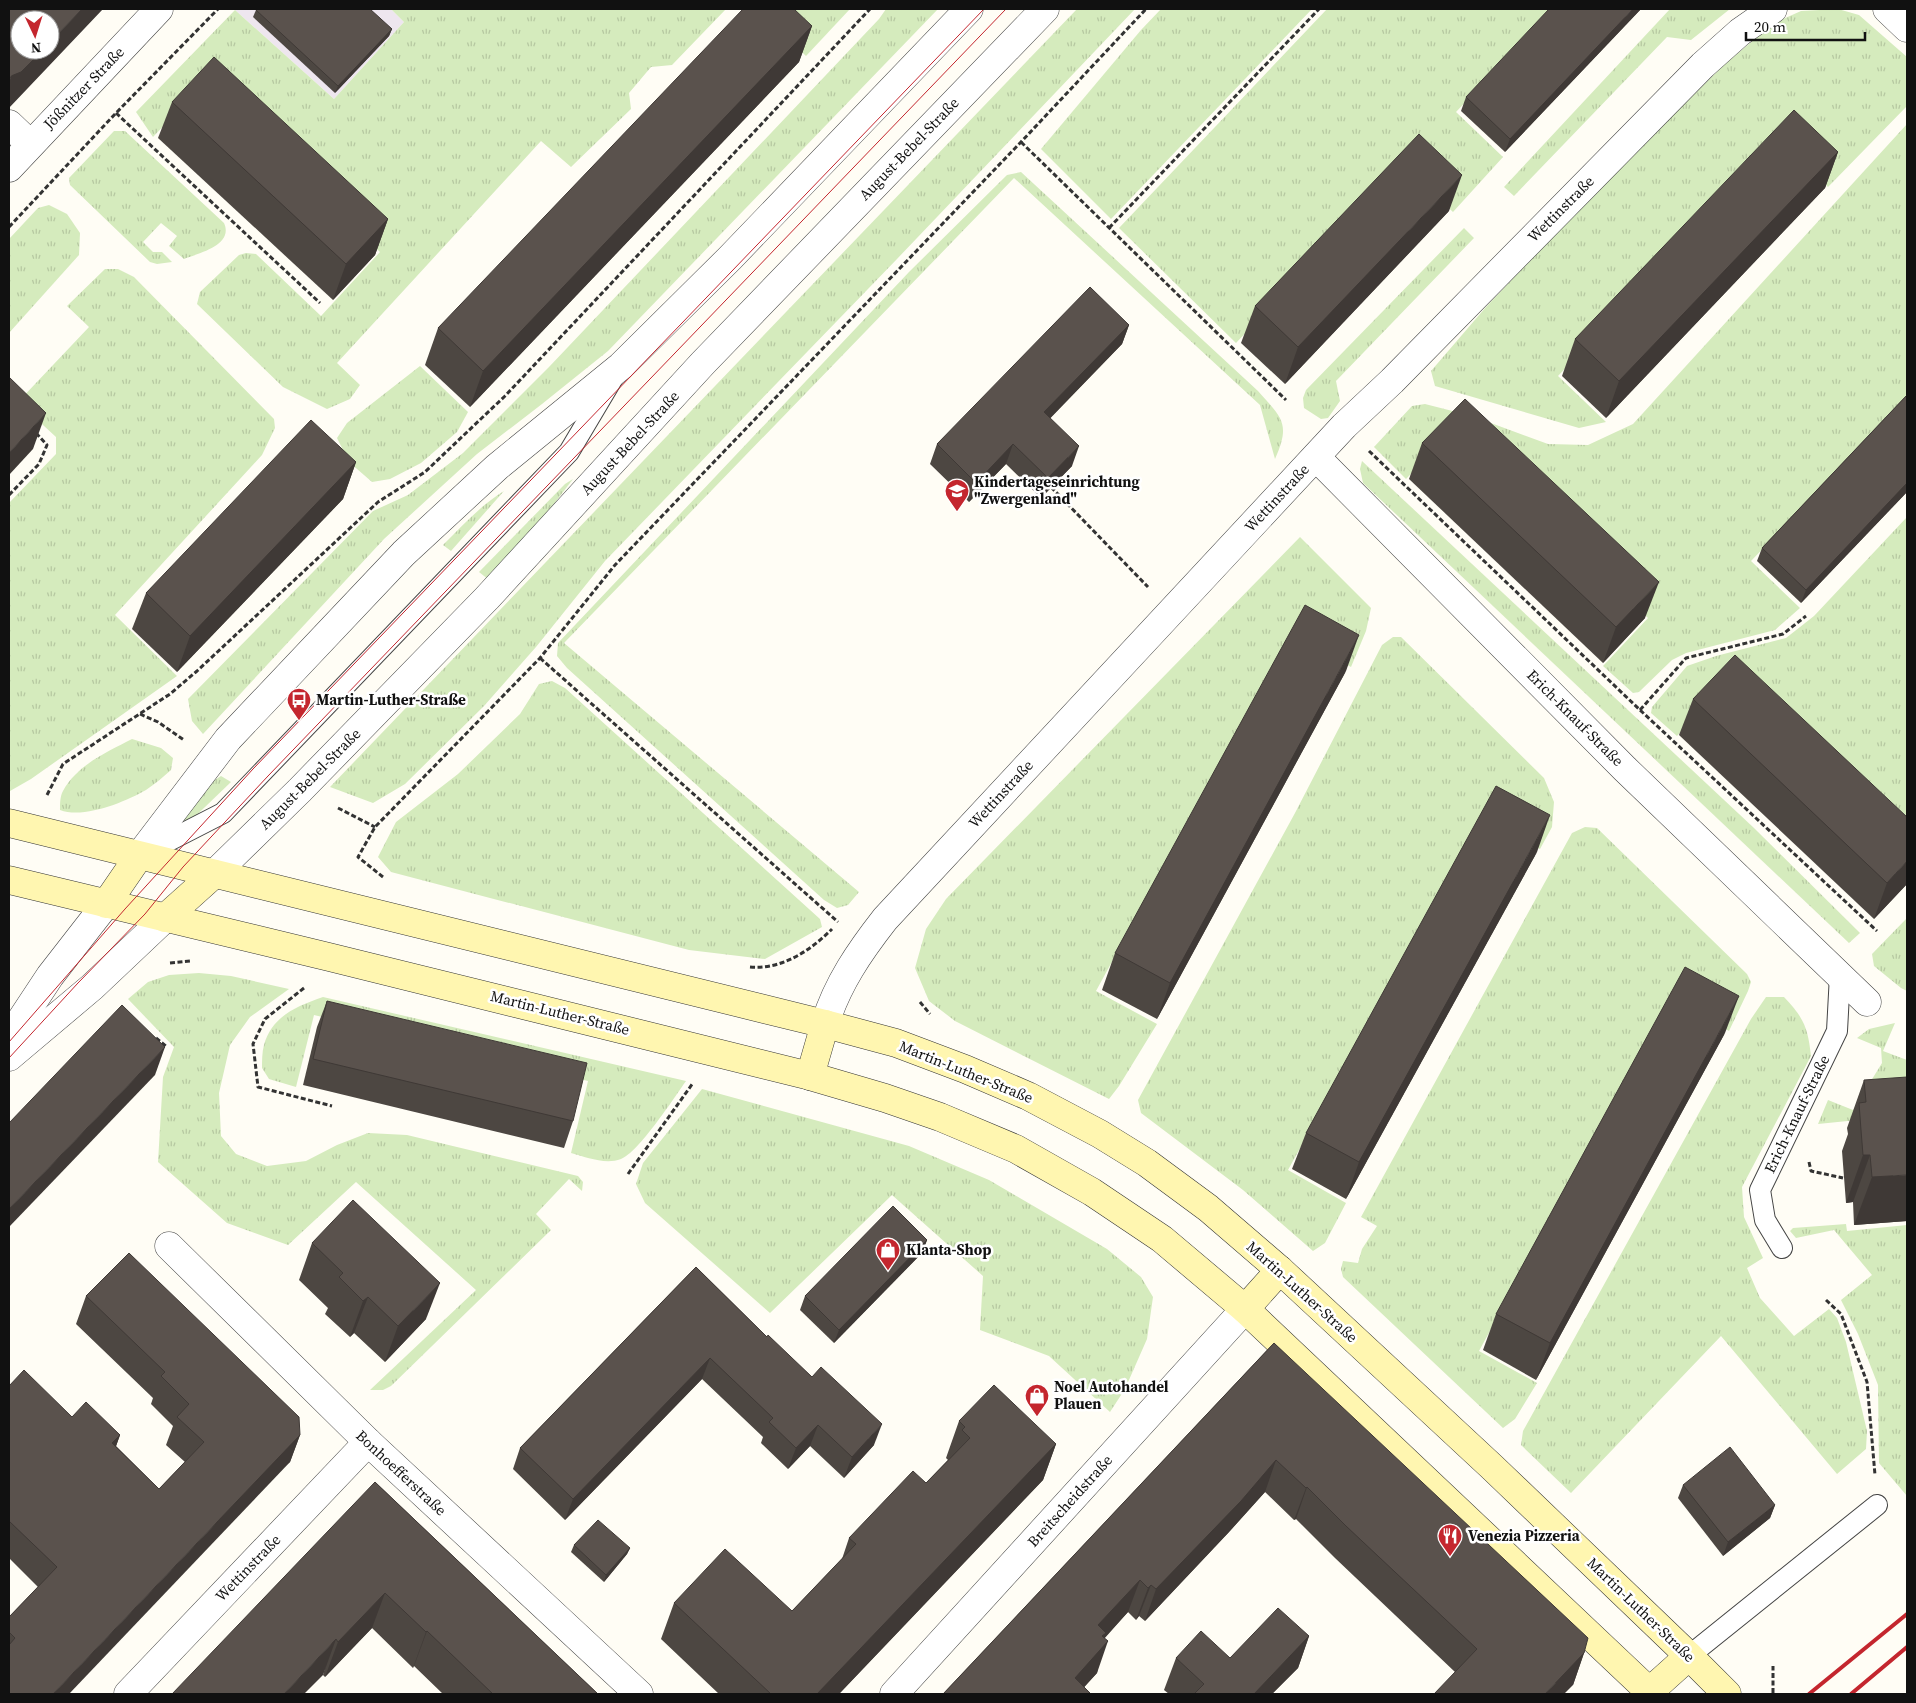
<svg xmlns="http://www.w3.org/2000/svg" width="1916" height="1703" viewBox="0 0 1916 1703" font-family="'Source Serif 4',serif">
  <defs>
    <pattern id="grass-tufts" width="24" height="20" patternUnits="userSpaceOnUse" patternTransform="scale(1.25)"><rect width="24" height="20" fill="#d5ebbd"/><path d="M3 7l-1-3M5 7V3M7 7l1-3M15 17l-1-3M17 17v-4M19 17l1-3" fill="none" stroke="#b6c8a1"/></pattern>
  </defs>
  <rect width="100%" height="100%" fill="#fffdf5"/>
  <path fill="#eee6ef" d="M236,9H391L404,22L334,99L235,10Z"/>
  <g fill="url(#grass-tufts)">
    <path d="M391,9H726L672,65L651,67L629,93L631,109L571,167L541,141L337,363L360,385L350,399L327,409L283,387L197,304L200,292L239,255L246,253L256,254L321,316L380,252L200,87L153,137L136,112L235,10L334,99L404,22Z"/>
    <path d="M761,9H850L806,56L759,11Z"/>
    <path d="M886,9H938L608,351L542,404L477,454L384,539L203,734L192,721L188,699L373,511L408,495L463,453L549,367L879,19Z"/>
    <path d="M1077,9H1135L897,259L605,561L536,647L484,706L405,784L373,803L330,787Z"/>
    <path d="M1161,9H1312L1111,219L1041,149L1141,30Z"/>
    <path d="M1327,9H1554L1456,112L1503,157L1453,212L1404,166L1236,343L1119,228Z"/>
    <path d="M1670,9H1730L1691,40L1667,37L1514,196L1504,187Z"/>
    <path d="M1838,9L1859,15L1907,57V106L1828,187L1780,142L1558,376L1606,422L1579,428L1435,386L1431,371L1486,307L1602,184L1725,64L1774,23L1801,11Z"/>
    <path d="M1907,124V399L1751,561L1800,608L1775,630L1686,653L1672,660L1639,692L1633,693L1603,666L1648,618L1452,432L1406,479L1374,447L1412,406L1425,404L1472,416L1548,444L1588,445L1633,424Z"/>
    <path d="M114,131H125L224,223C234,245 199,253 184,259L169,246L177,236L161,223L143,242L153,252H162L172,262L157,264L150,262L70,185L69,178Z"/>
    <path d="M1021,172L1258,391C1282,418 1291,423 1275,459L1260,405L1014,178L564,643L859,892L848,905L837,908L824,900L567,668L557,656L558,643L909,272L1007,175Z"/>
    <path d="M49,205L67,214L80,233L79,255L9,333V239L38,208Z"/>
    <path d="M1464,228L1474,238L1336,381L1340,401L1328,418L1321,419L1304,408L1303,398L1306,390Z"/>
    <path d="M105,269H118L134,277L274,419L275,428L262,455L115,615L177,676L31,779L10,791H9V503L56,454V437L18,402L89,327L67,306Z"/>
    <path d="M420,366L468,412L457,432L421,463L390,479L372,482L349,462L337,438L347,423Z"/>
    <path d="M1362,461L1754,828L1860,933L1849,943L1363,483L1360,469Z"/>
    <path d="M573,479L531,534L489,580L479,572L565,484Z"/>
    <path d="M504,491L451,551L443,545C462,526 481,505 504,491Z"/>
    <path d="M1907,517V862L1722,688L1677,736L1651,713L1652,707L1687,666L1716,656L1786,638L1814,616Z"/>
    <path d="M1300,537L1371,608L1366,631L1351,667L1290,635L1096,991L1157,1024L1119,1086L1109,1099L955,1021L929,1001L915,968L926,929L946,899Z"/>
    <path d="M1393,637H1401L1544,778L1554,802L1552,827L1540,849L1482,818L1288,1170L1346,1203L1325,1243L1313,1251L1243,1190L1141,1113L1138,1100L1295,813L1382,645Z"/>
    <path d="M552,681L565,688L820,919L822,927L765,959L689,950L391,872L378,857L396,822L458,774L520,714L539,684Z"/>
    <path d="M132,739L161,748L173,758L171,770C163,777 155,784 146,790C125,802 84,819 60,810C60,804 60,796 63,791C77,765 107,752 132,739Z"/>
    <path d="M221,776L231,782L179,832L175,831L210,783Z"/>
    <path d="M1585,827L1597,828L1747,974L1751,982L1748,991L1729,1031L1671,999L1479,1351L1537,1383L1515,1419L1503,1428L1343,1277L1341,1269L1343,1261L1358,1263L1362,1249L1377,1226L1361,1217L1572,833Z"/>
    <path d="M1907,918V991L1901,988L1874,966L1872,954Z"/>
    <path d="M199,973L231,976L289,989L250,1017L230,1045L219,1093L221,1136L236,1154L267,1166L306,1161L337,1145L368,1133L407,1135L578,1176L583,1182L582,1191L569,1179L536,1214L551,1230L391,1386L383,1390H370L476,1290L356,1182L288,1245L227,1223L158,1162L163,1077L174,1047L128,999L148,982L169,975Z"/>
    <path d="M323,997L686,1081C674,1098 638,1153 621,1159C605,1165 586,1157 571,1153L588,1081L314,1015L296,1087L269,1079L262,1068C262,1061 262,1052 264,1045C272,1016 297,1006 323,997Z"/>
    <path d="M1766,997H1784C1804,1018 1808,1028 1811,1056L1742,1187L1744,1217L1763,1258L1747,1268L1760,1298L1794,1336L1829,1309L1837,1318L1846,1342L1867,1431L1866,1449L1837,1474L1721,1336L1571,1493L1521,1445L1523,1431L1751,1019Z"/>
    <path d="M1895,1023L1883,1051L1907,1060V1115L1818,1124L1828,1100L1853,1110L1882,1063L1881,1048L1857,1038L1869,1029Z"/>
    <path d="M702,1089L909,1146L989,1180L1107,1249L1141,1277L1153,1297L1147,1339L1125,1389L1110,1412L1049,1356L980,1330L983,1276L892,1195L770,1313L645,1203L636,1184L643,1163Z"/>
    <path d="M1846,1224L1847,1231L1907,1225V1496L1879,1463L1878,1385L1858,1334L1841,1300L1872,1275L1834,1230L1796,1238L1790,1231L1793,1228Z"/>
  </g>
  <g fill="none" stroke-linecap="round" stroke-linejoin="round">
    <defs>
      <g id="service">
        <path d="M143,854L223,813L569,452L613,378"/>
        <path d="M1782,1248L1765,1220L1760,1190L1837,1031L1840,975"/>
        <path d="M1689,1656L1877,1505"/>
      </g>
      <g id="minor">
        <path d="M1887,9L1907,28"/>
        <path d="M9,124L30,144"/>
        <path d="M9,168L159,9"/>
        <path d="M1316,457L1625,769L1867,1002"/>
        <path d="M825,1024C837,984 860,951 885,919L1344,426L1392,381L1703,65L1740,32L1773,9"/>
        <path d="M9,1038L50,976L106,904"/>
        <path d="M9,1057L92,987L165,918"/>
        <path d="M169,1246L368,1442L639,1694"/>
        <path d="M128,1694L368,1442"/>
        <path d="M894,1694L1245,1309"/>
      </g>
      <g id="tertiary">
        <path d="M139,856L228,739L404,553L497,467L621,366L730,258L969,9"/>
        <path d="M214,874L300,790L487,598L703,363L1045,9"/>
      </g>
      <g id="secondary">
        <path d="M9,823L825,1024L896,1043L965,1069L1028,1096L1100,1134L1147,1163L1208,1208L1280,1270L1492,1467L1689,1656L1727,1694"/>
        <path d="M9,880L329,957L810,1076L885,1098L940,1117L1016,1149L1092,1192L1162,1239L1245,1309L1652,1694"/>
        <path d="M106,904L139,856"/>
        <path d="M165,918L214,874"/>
        <path d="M810,1076L825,1024"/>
        <path d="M1245,1309L1280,1270"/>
        <path d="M1649,1692L1689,1656"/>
      </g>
    </defs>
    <use href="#service" stroke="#444" stroke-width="22"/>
    <use href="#minor" stroke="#444" stroke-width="29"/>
    <use href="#tertiary" stroke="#444" stroke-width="29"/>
    <use href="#secondary" stroke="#333" stroke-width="29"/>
    <g stroke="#333" stroke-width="3" stroke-dasharray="5 2.5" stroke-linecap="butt">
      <path d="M116,113L320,303"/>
      <path d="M1021,142L1286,400"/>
      <path d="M9,227L116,113L218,9"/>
      <path d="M1109,228L1319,9"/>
      <path d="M1369,451L1640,710L1877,931"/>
      <path d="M1051,487L1148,587"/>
      <path d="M9,495L39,464L47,445L36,433"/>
      <path d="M540,658L838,922"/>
      <path d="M1640,710L1686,658L1783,634L1806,616"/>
      <path d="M140,714L158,722L184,740"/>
      <path d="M47,795L63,764L170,694L197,671L378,502L425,472L505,396L870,9"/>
      <path d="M338,808L375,827"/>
      <path d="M383,877L358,857L375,827L540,658L615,565L1021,142L1146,9"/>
      <path d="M170,963L191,961"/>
      <path d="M750,967C782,970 811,950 832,929"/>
      <path d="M304,988L265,1019L253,1044L258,1087L332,1106"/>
      <path d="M920,1002L930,1014"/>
      <path d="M156,1038L167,1047"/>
      <path d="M1809,1162L1811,1171L1843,1178"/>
      <path d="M628,1174L693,1083"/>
      <path d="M1826,1300L1841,1314L1867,1382L1875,1475"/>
      <path d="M1773,1693V1666"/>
    </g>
    <use href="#service" stroke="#fff" stroke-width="20"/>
    <use href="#minor" stroke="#fff" stroke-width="28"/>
    <use href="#tertiary" stroke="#fff" stroke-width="28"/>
    <use href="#secondary" stroke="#fff6b0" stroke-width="28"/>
    <g stroke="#c4262e" stroke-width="1">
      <path d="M9,1042L125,909L253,769L984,9"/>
      <path d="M9,1058L78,983L145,914L183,867L268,776L1006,9"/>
    </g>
    <g stroke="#c4262e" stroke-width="4">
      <path d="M1809,1694L1907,1614"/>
      <path d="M1851,1694L1907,1647"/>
    </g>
  </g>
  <g fill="#4d4742">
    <path d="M1641,9L1505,152L1461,111L1466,97Z"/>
    <path d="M256,10L392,29L389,36L335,93L253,17Z"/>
    <path d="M812,26L799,62L470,407L425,365L438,328Z"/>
    <path d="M172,102L388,219L375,255L333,300L158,138Z"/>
    <path d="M1838,152L1825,188L1606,418L1562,376L1575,339Z"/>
    <path d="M1449,211L1285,384L1241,343L1255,306Z"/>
    <path d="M1129,325L1122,344L1050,418L1072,466L1041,498L1006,464L969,502L930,464L937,444Z"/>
    <path d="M1907,395V492L1801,603L1757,561L1762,548Z"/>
    <path d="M1422,443L1645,618L1603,663L1409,479Z"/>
    <path d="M356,462L343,499L177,672L132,629L146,593Z"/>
    <path d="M1346,671L1157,1019L1102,990L1115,953Z"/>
    <path d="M1693,699L1907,884L1874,919L1679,735Z"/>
    <path d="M1537,852L1346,1199L1292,1169L1306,1133Z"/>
    <path d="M327,1001L573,1121L564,1148L303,1085L317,1027Z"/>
    <path d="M1725,1033L1536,1380L1483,1350L1496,1314Z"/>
    <path d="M1864,1080L1907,1221L1854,1225L1853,1202L1846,1203L1842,1151L1848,1134L1847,1128Z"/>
    <path d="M927,1240L922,1253L834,1343L800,1310L805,1296Z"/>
    <path d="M312,1243L426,1319L385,1362L354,1333L350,1337L325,1314L328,1308L299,1280Z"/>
    <path d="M696,1267L767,1337L812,1377L874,1445L844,1478L810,1446L788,1469L761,1443L763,1437L702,1379L565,1520L513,1469L520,1448Z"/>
    <path d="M86,1296L300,1435L290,1462L9,1694V1617L38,1587L9,1558V1386L72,1417L120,1435L116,1446L159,1489L185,1462L166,1445L173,1426L151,1404L153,1398L76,1324Z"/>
    <path d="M1274,1343L1584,1653L1573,1685L1455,1672L1335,1558L1296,1519L1294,1520L1265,1492L1229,1532L1145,1621L1139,1616L1136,1620L1128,1612L1104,1638L1097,1673L1084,1687L943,1694Z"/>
    <path d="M959,1421L1056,1444L1043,1480L839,1694H719L661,1639L674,1603L792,1611L842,1559L849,1538L926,1483L948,1460L946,1458Z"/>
    <path d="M375,1482L598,1694H443L414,1666L413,1668L372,1628L325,1677L323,1675Z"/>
    <path d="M1683,1485L1775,1505L1770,1518L1723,1556L1678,1498Z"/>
    <path d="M574,1545L630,1548L627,1554L604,1582L571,1552Z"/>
    <path d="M1309,1636L1298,1668L1272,1694H1169L1164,1690L1176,1658H1230Z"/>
  </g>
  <g fill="#3f3936">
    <path d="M82,9H103L9,108V83L11,76L43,50H50V42Z"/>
    <path d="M1633,9H1641L1505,152L1510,139Z"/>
    <path d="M812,26L799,62L470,407L483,371Z"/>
    <path d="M392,29L389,36L335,93L338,86Z"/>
    <path d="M1838,152L1825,188L1606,418L1619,381Z"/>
    <path d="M1462,175L1449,211L1285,384L1298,347Z"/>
    <path d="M388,219L375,255L333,300L346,264Z"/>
    <path d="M1129,325L1122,344L1037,432L1044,412Z"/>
    <path d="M46,413L33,449L9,475V453Z"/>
    <path d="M1013,444L1006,464L969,502L976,483Z"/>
    <path d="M1079,446L1072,466L1041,498L1048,478Z"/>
    <path d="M356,462L343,499L177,672L190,636Z"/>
    <path d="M1907,483V492L1801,603L1806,590Z"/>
    <path d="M1659,582L1645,618L1603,663L1616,627Z"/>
    <path d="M1359,635L1346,671L1157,1019L1170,983Z"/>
    <path d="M1550,815L1537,852L1346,1199L1359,1162Z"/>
    <path d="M1907,861V884L1874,919L1887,883Z"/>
    <path d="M1739,996L1725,1033L1536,1380L1550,1343Z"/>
    <path d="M165,1047L155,1075L9,1227V1209Z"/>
    <path d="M1863,1155H1870L1853,1202L1846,1203Z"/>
    <path d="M1907,1175V1221L1854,1225L1872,1177Z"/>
    <path d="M927,1240L922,1253L834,1343L839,1330Z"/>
    <path d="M440,1283L426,1319L385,1362L398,1326Z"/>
    <path d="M368,1297L354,1333L350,1337L363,1301Z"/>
    <path d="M710,1358L702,1379L565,1520L573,1499Z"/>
    <path d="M882,1424L874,1445L844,1478L852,1457Z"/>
    <path d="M818,1425L810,1446L788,1469L796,1448Z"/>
    <path d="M120,1435L110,1463L112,1443Z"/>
    <path d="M300,1435L290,1462L69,1694H53Z"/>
    <path d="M1056,1444L1043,1480L839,1694H817Z"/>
    <path d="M1276,1460L1265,1492L1229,1532L1145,1621L1156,1589Z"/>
    <path d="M1307,1487L1296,1519L1294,1520L1306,1488Z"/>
    <path d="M1775,1505L1770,1518L1723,1556L1728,1542Z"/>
    <path d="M630,1548L627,1554L604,1582L606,1575Z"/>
    <path d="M1140,1580L1128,1612L1104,1639L1108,1641L1097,1673L1078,1694L1075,1678L1098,1625Z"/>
    <path d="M1151,1585L1139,1616L1136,1620L1148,1588Z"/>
    <path d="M385,1593L372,1628L325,1677L338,1642Z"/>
    <path d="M427,1631L414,1666L413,1668L426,1632Z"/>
    <path d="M1309,1636L1298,1668L1272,1694H1254Z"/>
    <path d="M336,1639L323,1675L304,1694H284Z"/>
    <path d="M1584,1653L1573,1685L1564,1694H1545Z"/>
  </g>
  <g fill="#5a524d" stroke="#3f3936">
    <path d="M9,9H82L50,42V20H20V50H43L21,72L11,76L9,83Z"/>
    <path d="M257,9H370L392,29L338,86L256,10Z"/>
    <path d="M743,9H794L812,26L483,371L438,328Z"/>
    <path d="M1549,9H1633L1510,139L1466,97Z"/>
    <path d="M214,57L388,219L346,264L172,102Z"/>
    <path d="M1794,110L1838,152L1619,381L1575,339Z"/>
    <path d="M1419,134L1462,175L1298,347L1255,306Z"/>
    <path d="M1090,287L1129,325L1044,412L1079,446L1048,478L1013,444L976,483L937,444Z"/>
    <path d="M9,377L46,413L9,453Z"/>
    <path d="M1907,395V483L1806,590L1762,548Z"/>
    <path d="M1465,399L1659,582L1616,627L1422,443Z"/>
    <path d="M311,420L356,462L190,636L146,593Z"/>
    <path d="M1305,605L1359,635L1170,983L1115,953Z"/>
    <path d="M1735,655L1907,817V861L1887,883L1693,699Z"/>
    <path d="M1496,786L1550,815L1359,1162L1306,1133Z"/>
    <path d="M1685,967L1739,996L1550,1343L1496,1314Z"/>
    <path d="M327,1001L587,1063L573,1121L313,1059Z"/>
    <path d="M122,1005L165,1047L9,1209V1123Z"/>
    <path d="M1907,1077V1175L1872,1177L1870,1155H1863L1861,1130L1859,1103L1866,1102L1864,1080Z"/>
    <path d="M353,1200L440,1283L398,1326L368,1297L363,1301L339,1277L343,1273L312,1243Z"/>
    <path d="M893,1206L927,1240L839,1330L805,1296Z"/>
    <path d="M129,1253L299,1417L300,1435L53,1694H9V1645L15,1638L9,1632V1617L57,1567L9,1521V1386L24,1370L72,1417L86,1402L120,1435L112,1443L159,1489L204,1442L177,1417L189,1404L161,1376L165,1372L86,1296Z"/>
    <path d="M696,1267L767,1337L768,1335L812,1377L821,1367L882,1424L852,1457L818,1425L796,1448L769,1422L773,1418L710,1358L573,1499L520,1448Z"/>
    <path d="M1274,1343L1588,1638L1584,1653L1545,1694H1434L1477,1649L1346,1526L1307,1487L1306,1488L1276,1460L1241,1501L1156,1589L1151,1585L1148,1588L1140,1580L1098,1625L1106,1633L1102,1636L1108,1641L1075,1678L1091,1694H943Z"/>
    <path d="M994,1385L1056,1444L817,1694H771L674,1603L725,1549L792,1611L856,1544L849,1538L913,1471L926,1483L970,1438L962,1430L965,1427L959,1421Z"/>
    <path d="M1730,1447L1775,1505L1728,1542L1683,1485Z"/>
    <path d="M375,1482L598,1694H493L427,1631L426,1632L385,1593L338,1642L336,1639L284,1694H172Z"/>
    <path d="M598,1520L630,1548L606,1575L574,1545Z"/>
    <path d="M1278,1608L1309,1636L1254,1694H1194L1204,1684L1176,1658L1201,1631L1230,1658Z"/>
  </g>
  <defs>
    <symbol id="school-pin" viewBox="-11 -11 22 30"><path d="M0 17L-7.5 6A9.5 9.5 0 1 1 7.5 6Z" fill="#c4262e" stroke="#fff"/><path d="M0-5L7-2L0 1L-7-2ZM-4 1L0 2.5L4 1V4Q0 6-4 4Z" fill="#fff"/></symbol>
    <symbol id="bus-pin" viewBox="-11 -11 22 30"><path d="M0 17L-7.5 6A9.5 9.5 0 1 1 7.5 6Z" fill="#c4262e" stroke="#fff"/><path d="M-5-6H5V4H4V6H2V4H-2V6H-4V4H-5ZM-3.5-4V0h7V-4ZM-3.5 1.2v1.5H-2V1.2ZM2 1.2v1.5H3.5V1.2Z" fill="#fff"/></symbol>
    <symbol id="shop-pin" viewBox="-11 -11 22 30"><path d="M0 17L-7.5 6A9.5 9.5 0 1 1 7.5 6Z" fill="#c4262e" stroke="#fff"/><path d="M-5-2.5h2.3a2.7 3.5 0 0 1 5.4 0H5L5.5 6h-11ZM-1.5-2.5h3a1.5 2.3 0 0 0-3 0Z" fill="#fff"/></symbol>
    <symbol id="restaurant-pin" viewBox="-11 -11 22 30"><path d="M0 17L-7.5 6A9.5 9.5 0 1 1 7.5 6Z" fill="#c4262e" stroke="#fff"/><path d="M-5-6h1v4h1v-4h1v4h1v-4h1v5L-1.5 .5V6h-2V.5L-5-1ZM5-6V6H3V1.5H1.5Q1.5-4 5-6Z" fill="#fff"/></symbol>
  </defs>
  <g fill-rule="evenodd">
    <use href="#school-pin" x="943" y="477" width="28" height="38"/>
    <use href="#bus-pin" x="285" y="686" width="28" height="38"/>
    <use href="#shop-pin" x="874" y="1236" width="28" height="38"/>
    <use href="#shop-pin" x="1023" y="1382" width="28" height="38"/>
    <use href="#restaurant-pin" x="1436" y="1522" width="28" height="38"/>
  </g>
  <g text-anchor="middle" stroke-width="5" stroke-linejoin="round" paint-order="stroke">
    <g font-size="15" fill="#111" stroke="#fff">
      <text transform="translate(84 88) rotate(-46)" y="5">Jößnitzer Straße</text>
      <text transform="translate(909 149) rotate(-46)" y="5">August-Bebel-Straße</text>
      <text transform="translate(1561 209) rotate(-45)" y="5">Wettinstraße</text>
      <text transform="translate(630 443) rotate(-47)" y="5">August-Bebel-Straße</text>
      <text transform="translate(1277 498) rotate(-47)" y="5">Wettinstraße</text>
      <text transform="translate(1575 718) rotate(45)" y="5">Erich-Knauf-Straße</text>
      <text transform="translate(310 779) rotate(-45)" y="5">August-Bebel-Straße</text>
      <text transform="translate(1001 794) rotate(-47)" y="5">Wettinstraße</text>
      <text transform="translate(560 1013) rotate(14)" y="5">Martin-Luther-Straße</text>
      <text transform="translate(966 1072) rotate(22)" y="5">Martin-Luther-Straße</text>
      <text transform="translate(1797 1114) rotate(-64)" y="5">Erich-Knauf-Straße</text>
      <text transform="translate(1302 1292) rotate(42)" y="5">Martin-Luther-Straße</text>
      <text transform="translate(401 1473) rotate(43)" y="5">Bonhoefferstraße</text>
      <text transform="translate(1070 1501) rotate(-48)" y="5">Breitscheidstraße</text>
      <text transform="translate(248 1568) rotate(-46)" y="5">Wettinstraße</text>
      <text transform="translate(1641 1610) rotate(44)" y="5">Martin-Luther-Straße</text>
    </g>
    <g font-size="15" font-weight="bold" fill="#111" stroke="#fff" text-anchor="start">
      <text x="974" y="487">Kindertageseinrichtung<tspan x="974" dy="17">"Zwergenland"</tspan></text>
      <text x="316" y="705">Martin-Luther-Straße</text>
      <text x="906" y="1255">Klanta-Shop</text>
      <text x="1054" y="1392">Noel Autohandel<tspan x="1054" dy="17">Plauen</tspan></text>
      <text x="1468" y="1541">Venezia Pizzeria</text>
    </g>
  </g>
  <rect width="1916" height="1703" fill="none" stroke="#111111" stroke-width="20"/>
  <g transform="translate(35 35) rotate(176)"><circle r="24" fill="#ffffff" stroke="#a0a0a0"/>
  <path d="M0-4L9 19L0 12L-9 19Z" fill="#c4262e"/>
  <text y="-8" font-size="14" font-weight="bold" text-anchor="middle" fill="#111111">N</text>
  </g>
  <path d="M1746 32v8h119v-8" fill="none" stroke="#111111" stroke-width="2.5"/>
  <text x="1754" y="32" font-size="15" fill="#111111" stroke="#ffffff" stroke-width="4" paint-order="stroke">20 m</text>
</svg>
